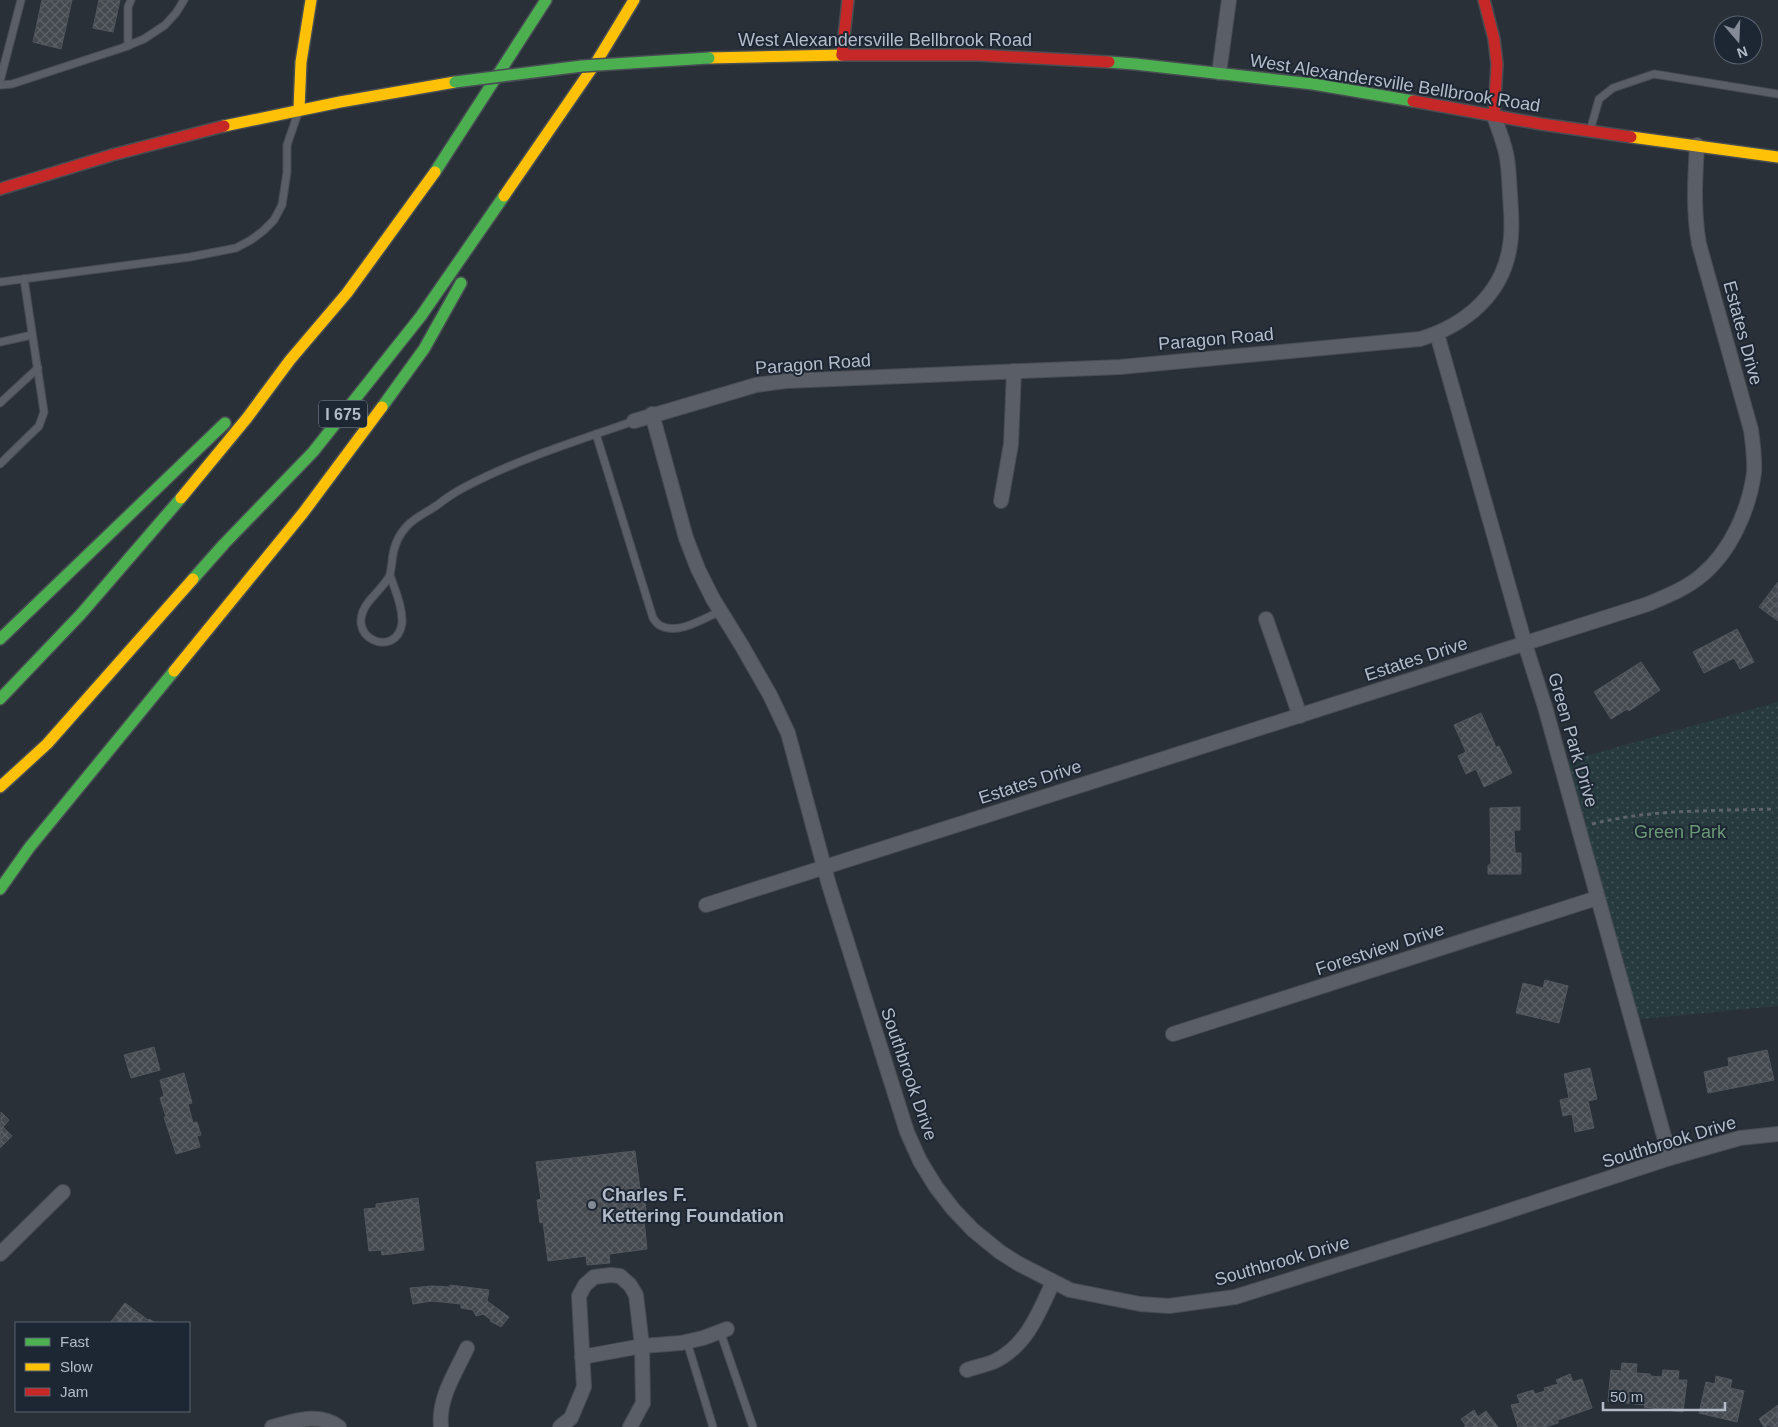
<svg xmlns="http://www.w3.org/2000/svg" width="1778" height="1427" viewBox="0 0 1778 1427" font-family="Arial,sans-serif">
  <defs>
    <pattern id="grass-dots" width="8" height="8" patternUnits="userSpaceOnUse" patternTransform="scale(1.25)"><rect width="8" height="8" fill="#273a3e"/><path d="M2 2h.1M6 6h.1" fill="none" stroke="#445559" stroke-width="1.8" stroke-linecap="round"/></pattern>
    <pattern id="building-cross-hatch" width="8" height="8" patternUnits="userSpaceOnUse" patternTransform="scale(1.25)"><rect width="8" height="8" fill="#444950"/><path d="M0 0l8 8M0 8l8-8" fill="none" stroke="#5d6168"/></pattern>
  </defs>
  <rect width="100%" height="100%" fill="#2a3038"/>
  <path fill="url(#grass-dots)" d="M1778,702V1006L1631,1020L1561,763Z"/>
  <g fill="url(#building-cross-hatch)" stroke="#52575f">
    <path d="M42,0H72L61,49L33,42Z"/>
    <path d="M99,0H120L113,32L93,28Z"/>
    <path d="M1778,582V621L1759,607Z"/>
    <path d="M1737,629L1754,662L1740,669L1734,658L1704,673L1693,652Z"/>
    <path d="M1641,662L1660,690L1629,711L1627,709L1611,719L1594,692Z"/>
    <path d="M1481,713L1496,747L1499,746L1512,773L1484,787L1476,769L1466,774L1458,756L1466,752L1454,725Z"/>
    <path d="M1520,807V830H1514L1515,853H1521V874H1488V865H1491L1490,808Z"/>
    <path d="M1545,980L1568,986L1559,1023L1516,1013L1523,983L1543,988Z"/>
    <path d="M154,1047L160,1070L131,1078L124,1055Z"/>
    <path d="M1767,1050L1774,1080L1708,1093L1704,1072L1729,1066L1728,1058Z"/>
    <path d="M1590,1068L1597,1099L1588,1101L1594,1128L1575,1132L1572,1114L1563,1116L1560,1100L1569,1098L1564,1074Z"/>
    <path d="M184,1073L192,1103L188,1104L193,1123L197,1122L201,1135L197,1136L200,1147L176,1154L164,1117H166L160,1098L164,1096L160,1080Z"/>
    <path d="M1,1112L9,1120L3,1127L12,1136L0,1148Z"/>
    <path d="M635,1151L640,1189H643L646,1211H643L647,1249L609,1254L610,1263L587,1265L586,1256L548,1261L543,1222L540,1223L537,1200L541,1199L536,1162Z"/>
    <path d="M418,1198L424,1250L382,1255L381,1250L369,1251L364,1209L376,1208V1204Z"/>
    <path d="M450,1285L489,1290L487,1301L509,1317L501,1327L490,1321L491,1320L483,1314L476,1316L473,1310L461,1308V1304L432,1301L413,1304L410,1288L432,1286L450,1287Z"/>
    <path d="M125,1303L148,1320L149,1319L156,1323H110Z"/>
    <path d="M1622,1363L1637,1364L1636,1373L1650,1374V1376L1662,1377L1663,1370L1679,1371L1678,1380H1687L1683,1412L1644,1407L1645,1405L1608,1401L1611,1370L1621,1371Z"/>
    <path d="M1570,1374L1573,1382L1582,1379L1592,1408L1558,1420V1423L1545,1427H1518L1511,1405L1520,1403L1517,1395L1533,1390L1535,1394L1545,1391L1544,1388L1558,1384L1556,1380Z"/>
    <path d="M1716,1376L1732,1380L1730,1388L1744,1391L1737,1422L1699,1413L1706,1382L1715,1384Z"/>
    <path d="M1778,1405V1427H1771L1770,1425L1764,1427L1759,1419Z"/>
    <path d="M1474,1410L1478,1417L1486,1411L1498,1427H1464L1466,1426L1461,1419Z"/>
  </g>
  <g fill="none" stroke-linecap="round" stroke-linejoin="round">
    <defs>
      <g id="lane">
        <path d="M128,46V7L131,0"/>
        <path d="M0,81L21,0"/>
        <path d="M0,85L12,84L122,48L144,39L165,25L176,13L184,0"/>
        <path d="M1590,131L1599,99L1613,88L1654,74L1778,94"/>
        <path d="M0,282L190,257L236,248L251,240L263,231L274,220L282,205L287,172V145L298,113"/>
        <path d="M0,342L32,335"/>
        <path d="M0,403L38,368"/>
        <path d="M596,434L653,618C655,621 658,625 661,626C679,635 704,618 721,611"/>
        <path d="M0,464L39,426L44,412L24,279"/>
        <path d="M390,575C395,590 403,608 402,623C397,661 339,637 370,600C376,593 384,585 389,577C391,573 391,567 392,562C393,547 398,535 408,525C416,517 427,512 436,506C445,499 455,492 465,487C518,459 577,441 634,421"/>
        <path d="M720,1331L753,1427"/>
        <path d="M687,1342L713,1427"/>
      </g>
      <g id="street">
        <path d="M1219,73L1229,0"/>
        <path d="M1437,334L1525,644L1545,707L1670,1158"/>
        <path d="M652,414L686,538L698,569L713,599L742,646L770,695L788,733L829,885L907,1132L920,1161L936,1187L953,1209L973,1230L1000,1252L1019,1264L1070,1290L1140,1304L1169,1306L1235,1297L1484,1219L1670,1158L1740,1138L1778,1134"/>
        <path d="M634,421L756,385L786,381L1120,367L1420,339C1466,325 1503,294 1510,245C1513,228 1511,211 1510,195C1509,181 1509,166 1506,153C1503,140 1498,128 1494,116"/>
        <path d="M1001,501L1011,444L1014,371"/>
        <path d="M1266,619L1300,716"/>
        <path d="M706,905L1648,604C1667,596 1687,588 1702,575C1731,551 1749,509 1754,473C1755,458 1753,444 1751,430L1699,244C1693,210 1695,179 1697,145"/>
        <path d="M1173,1034L1597,898"/>
        <path d="M0,1254L63,1192"/>
        <path d="M582,1357L642,1346L681,1343L703,1338L727,1329"/>
        <path d="M967,1370C975,1367 985,1365 993,1362C1026,1347 1039,1313 1053,1282"/>
        <path d="M272,1427C295,1421 319,1412 339,1427"/>
        <path d="M441,1427C438,1398 455,1374 467,1348"/>
        <path d="M560,1427L571,1418L584,1387L579,1296L585,1285L594,1277L611,1275L620,1276L630,1285L636,1295L642,1346L643,1403L630,1427"/>
      </g>
      <g id="fast">
        <path d="M1109,62L1135,64L1313,84L1413,101"/>
        <path d="M435,172L546,0"/>
        <path d="M382,407L424,349L461,283"/>
        <path d="M193,579L224,544L313,452L421,316L504,196"/>
        <path d="M0,639L225,423"/>
        <path d="M0,699L81,614L181,498"/>
        <path d="M0,889L29,848L174,671"/>
      </g>
      <g id="slow">
        <path d="M709,58L842,55"/>
        <path d="M299,109L301,62L311,0"/>
        <path d="M224,126L340,102L455,82"/>
        <path d="M1631,137L1778,157"/>
        <path d="M504,196L597,61L634,0"/>
        <path d="M181,498L247,418L290,360L347,293L435,172"/>
        <path d="M174,671L303,513L382,407"/>
        <path d="M0,787L47,744L193,579"/>
      </g>
      <g id="jam">
        <path d="M1484,0L1494,39L1497,64L1494,116"/>
        <path d="M842,55H978L1109,62"/>
        <path d="M842,55L848,0"/>
        <path d="M1413,101L1541,124L1631,137"/>
        <path d="M0,189L112,155L224,126"/>
      </g>
    </defs>
    <use href="#lane" stroke="#484c53" stroke-width="9"/>
    <use href="#street" stroke="#484c53" stroke-width="16"/>
    <use href="#fast" stroke="#484c53" stroke-width="14"/>
    <use href="#slow" stroke="#484c53" stroke-width="14"/>
    <use href="#jam" stroke="#484c53" stroke-width="14"/>
    <path stroke="#5d636a" stroke-width="3" stroke-dasharray="4 4" stroke-linecap="butt" d="M1592,824C1651,809 1714,811 1775,809"/>
    <use href="#lane" stroke="#5a5e66" stroke-width="7"/>
    <use href="#street" stroke="#5a5e66" stroke-width="14"/>
    <use href="#fast" stroke="#4caf50" stroke-width="11"/>
    <use href="#slow" stroke="#ffc107" stroke-width="11"/>
    <use href="#jam" stroke="#c62828" stroke-width="11"/>
    <defs>
      <path id="fast-bridge" d="M455,82L582,66L709,58"/>
    </defs>
    <use href="#fast-bridge" stroke="#484c55" stroke-width="14" stroke-linecap="butt"/>
    <use href="#fast-bridge" stroke="#4caf50" stroke-width="11"/>
  </g>
  <circle fill="#848b96" stroke="#1d2633" stroke-width="2" cx="592" cy="1205" r="5"/>
  <g text-anchor="middle" stroke-width="4" stroke-linejoin="round" paint-order="stroke">
    <rect fill="#1d2633" stroke="#878f9c" stroke-width="1" x="319" y="400.5" width="48" height="27" rx="4"/>
    <g font-size="16" font-weight="bold" fill="#b4bcc9">
      <text x="343" y="420">I 675</text>
    </g>
    <g font-size="18" fill="#b4bcc9" stroke="#1d2633">
      <text x="885" y="46">West Alexandersville Bellbrook Road</text>
      <text transform="translate(1395 83) rotate(9)" y="6">West Alexandersville Bellbrook Road</text>
      <text transform="translate(1743 333) rotate(75)" y="6">Estates Drive</text>
      <text transform="translate(1216 339) rotate(-5)" y="6">Paragon Road</text>
      <text transform="translate(813 364) rotate(-4)" y="6">Paragon Road</text>
      <text transform="translate(1416 659) rotate(-18)" y="6">Estates Drive</text>
      <text transform="translate(1573 740) rotate(74)" y="6">Green Park Drive</text>
      <text transform="translate(1030 782) rotate(-18)" y="6">Estates Drive</text>
      <text transform="translate(1380 949) rotate(-18)" y="6">Forestview Drive</text>
      <text transform="translate(909 1074) rotate(71)" y="6">Southbrook Drive</text>
      <text transform="translate(1669 1142) rotate(-17)" y="6">Southbrook Drive</text>
      <text transform="translate(1282 1261) rotate(-16)" y="6">Southbrook Drive</text>
    </g>
    <g font-size="18" fill="#6b9a76" stroke="#1d2633">
      <text x="1680" y="838">Green Park</text>
    </g>
    <g font-size="18" font-weight="bold" fill="#b4bcc9" stroke="#1d2633" text-anchor="start">
      <text x="602" y="1201">Charles F.<tspan x="602" dy="21">Kettering Foundation</tspan></text>
    </g>
  </g>
  <rect x="15" y="1322" width="175" height="90" fill="#1d2633" stroke="#59626f"/>
  <rect x="25" y="1338" width="25" height="8" fill="#4caf50" stroke="#59626f"/>
  <text x="60" y="1347" font-size="15" fill="#b4bcc9">Fast</text>
  <rect x="25" y="1363" width="25" height="8" fill="#ffc107" stroke="#59626f"/>
  <text x="60" y="1372" font-size="15" fill="#b4bcc9">Slow</text>
  <rect x="25" y="1388" width="25" height="8" fill="#c62828" stroke="#59626f"/>
  <text x="60" y="1397" font-size="15" fill="#b4bcc9">Jam</text>
  <g transform="translate(1738 40) rotate(161)"><circle r="24" fill="#1d2633" stroke="#59626f"/>
  <path d="M0-4L9 19L0 12L-9 19Z" fill="#848b96"/>
  <text y="-8" font-size="14" font-weight="bold" text-anchor="middle" fill="#b4bcc9">N</text>
  </g>
  <path d="M1603 1402v8h122v-8" fill="none" stroke="#b4bcc9" stroke-width="2.5"/>
  <text x="1610" y="1402" font-size="15" fill="#b4bcc9" stroke="#1d2633" stroke-width="4" paint-order="stroke">50 m</text>
</svg>
